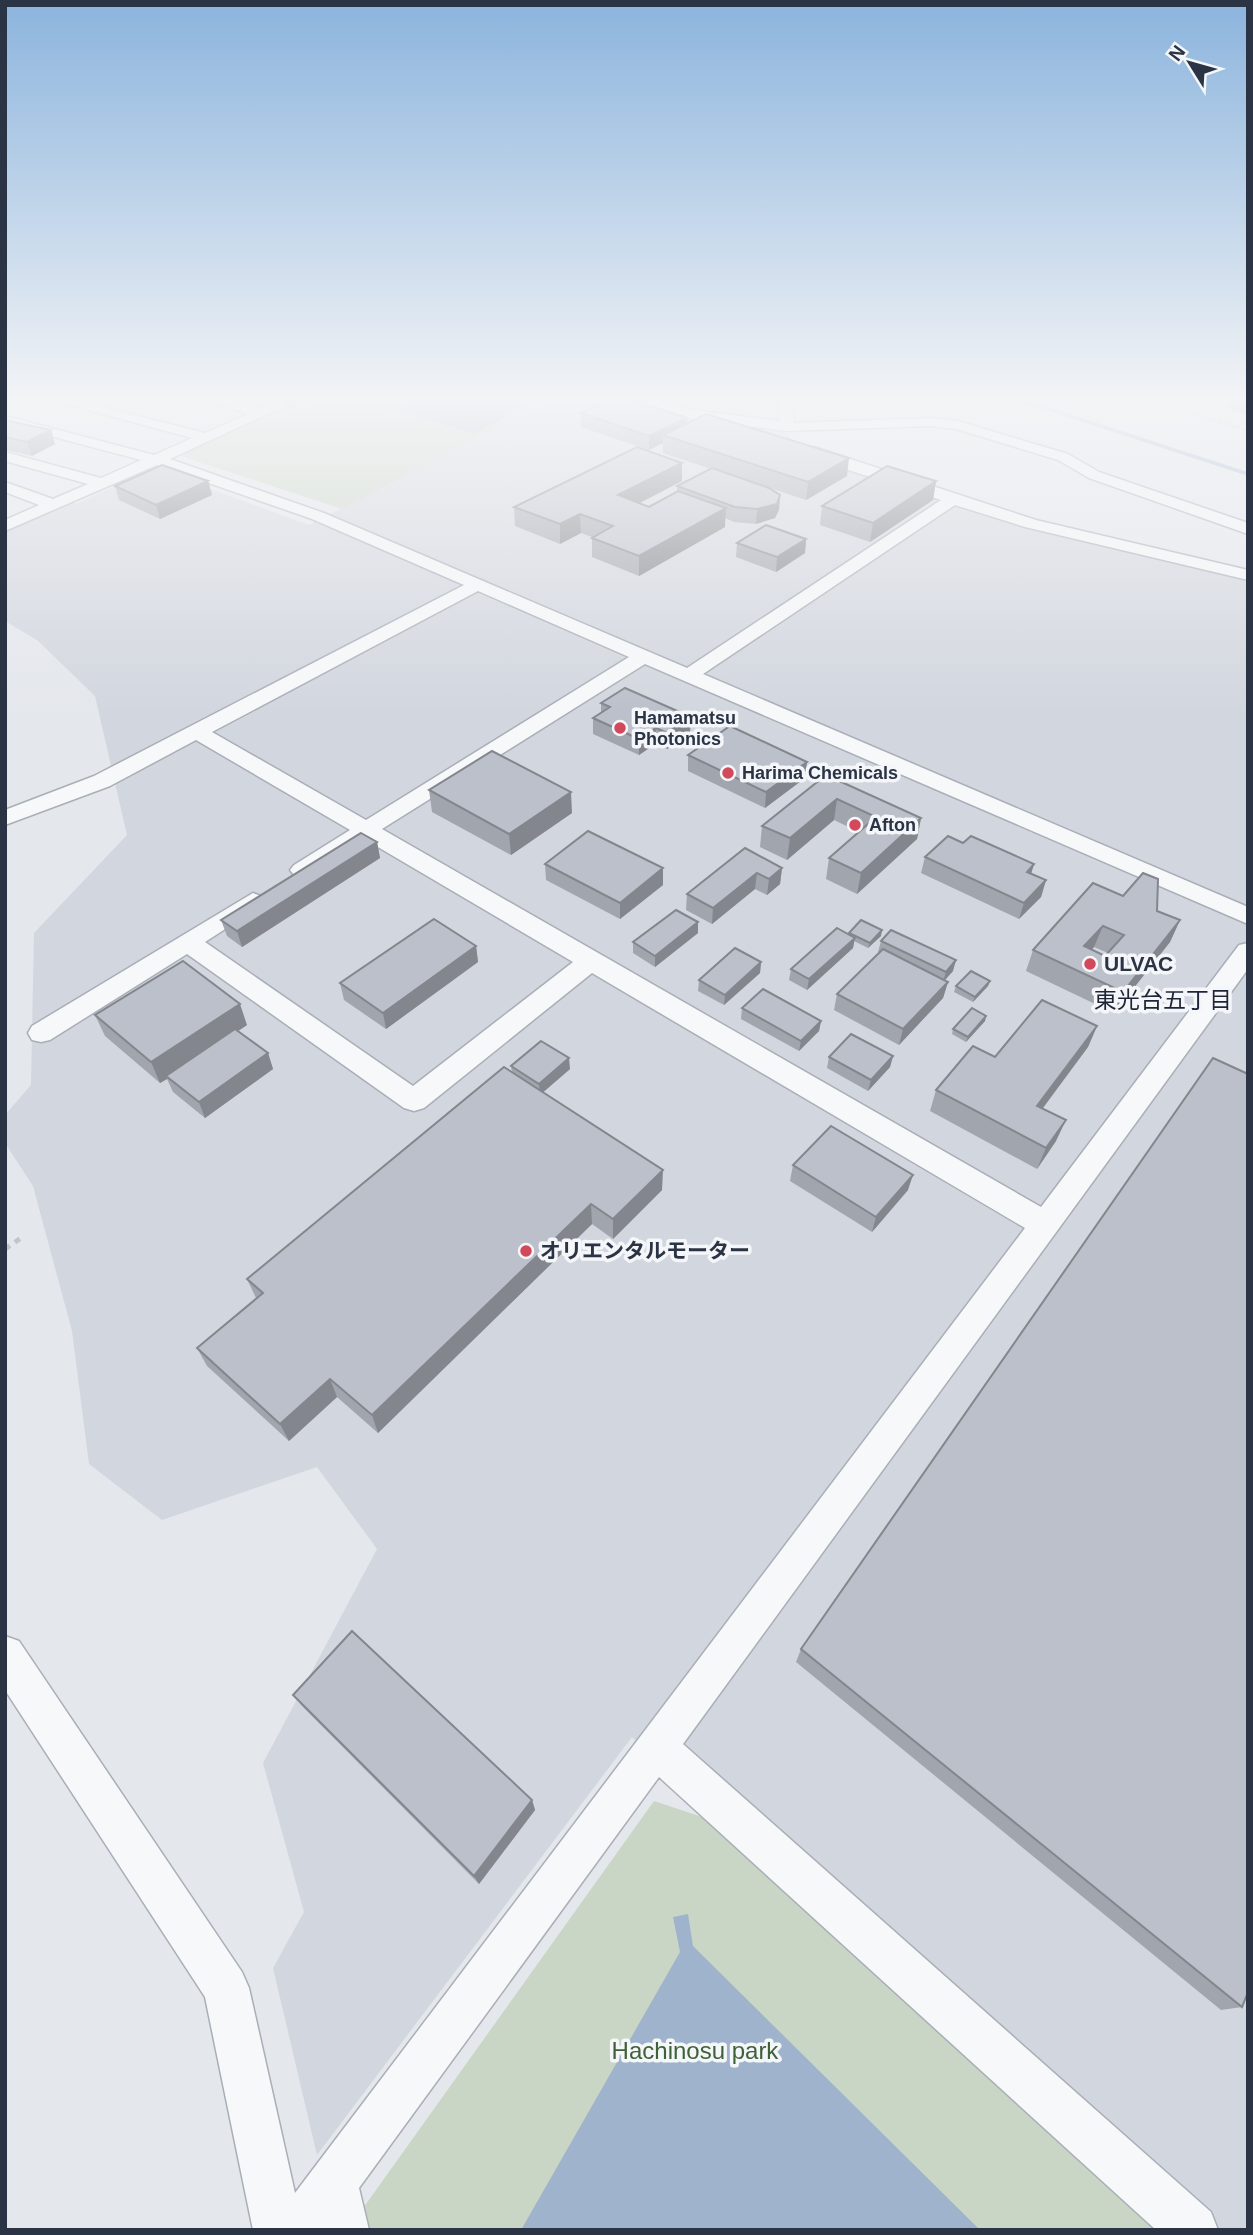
<svg xmlns="http://www.w3.org/2000/svg" width="1253" height="2235" viewBox="0 0 1253 2235" font-family="Helvetica,'Noto Sans JP',sans-serif">
  <rect width="100%" height="100%" fill="#e4e7ec"/>
  <path fill="#d2d6de" d="M549,400H638L681,415L782,430L804,449L1014,522L1248,578V2230H1168L632,1737L317,2155L273,1968L304,1912L263,1763L377,1549L317,1467L162,1520L89,1464L72,1331L33,1186L5,1143V1115L31,1085L34,933L127,835L95,696L37,640L5,621V532L71,502L76,504L151,470H159L309,525Z"/>
  <g fill="#c9d6c5">
    <path d="M297,400H549L342,509L181,456L204,442Z"/>
    <path d="M654,1801L705,1818L1156,2230H359L356,2218Z"/>
  </g>
  <g fill="#9fb4cc">
    <path d="M406,400H536L474,434L391,408Z"/>
    <path d="M688,1914L693,1946L980,2230H521L680,1952L673,1917Z"/>
  </g>
  <g fill="none" stroke-linecap="round" stroke-linejoin="round">
    <path stroke="#9fb4cc" stroke-width="3.5" d="M983,400L1033,404L1248,474"/>
    <defs>
      <g id="minor">
        <path d="M51,400H75L205,433L248,414L208,400H231L261,408L279,400H298L170,459L324,513L687,668L941,500L833,465L809,454V448L814,447L1036,520L1248,570V580L1025,527L955,505L703,674L1248,907V924L645,664L382,829L1041,1207L1239,945L1248,943V969L683,1744L1211,2212L1218,2230H1156L659,1777L359,2188L369,2230H253L205,1997L5,1690V1636L19,1641L242,1972L249,1988L295,2193L1025,1228L592,973L424,1108L414,1111L404,1108L187,954L50,1040L41,1042L32,1040L28,1033L32,1026L253,893L261,896L265,901L261,906L205,942L413,1086L573,962L366,840L310,875H294L290,870L294,865L350,830L196,740L110,786L5,825V810L94,776L464,585L312,519L157,465L5,531V520L39,505L5,492V482L53,499L88,484L5,461V452L101,478L141,460L5,424V416L154,455L192,438ZM478,591L629,657L366,820L212,732Z"/>
        <path d="M639,400H660L692,410L779,421L778,400H792L794,423L931,418L958,421L1068,454L1099,472L1248,523V534L1089,478L1058,460L956,429L931,426L786,431L690,418Z"/>
      </g>
    </defs>
    <use href="#minor" stroke="#a9aeb7" stroke-width="3"/>
    <g stroke="#c2c5cb" stroke-width="2.5" stroke-dasharray="2.5 2.5" stroke-linecap="butt">
      <path d="M1147,400L1248,431"/>
      <path d="M1236,427L1248,420"/>
    </g>
    <path stroke="#c2c5cb" stroke-width="5" stroke-dasharray="6 6" stroke-linecap="butt" d="M5,1249L21,1238"/>
    <use href="#minor" fill="#f7f8fa" fill-rule="evenodd"/>
  </g>
  <g fill="#a1a5ae" fill-rule="evenodd">
    <path d="M287,400H310L291,408L284,406L283,402Z"/>
    <path d="M1229,400H1248V411L1245,414L1226,408Z"/>
    <path d="M581,413L686,424L847,476L806,500L770,488L780,495L779,510L775,518L756,524L734,522L725,518V527L639,576L592,557V537L581,533L560,544L515,526L514,507L682,481L640,503L649,507L677,492V486L711,469L663,453V443L649,450L581,427Z"/>
    <path d="M5,420L51,430L55,444L32,456L5,450Z"/>
    <path d="M208,481L212,495L160,519L119,500L115,486Z"/>
    <path d="M936,481L933,500L870,542L820,525L822,506Z"/>
    <path d="M806,539L805,553L776,572L736,557L737,543Z"/>
    <path d="M601,703L690,733L667,749L655,744L639,755L593,734V718L601,713Z"/>
    <path d="M688,755L805,778L765,808L688,771Z"/>
    <path d="M826,775L921,818L917,839L857,894L826,879L829,858L859,832L834,820L787,860L760,847L762,826Z"/>
    <path d="M429,790L572,813L511,855L432,812Z"/>
    <path d="M377,842L380,858L242,947L227,936L221,920Z"/>
    <path d="M963,843L1034,864L1031,874L1046,880L1041,897L1019,919L921,873L925,857Z"/>
    <path d="M745,848L782,868L780,884L767,895L755,889L712,924L686,910L687,894Z"/>
    <path d="M545,864L663,868V885L620,919L546,880Z"/>
    <path d="M1093,883L1180,920L1170,942L1114,1013L1026,971L1033,950ZM1094,947L1108,953L1105,956L1092,950Z"/>
    <path d="M698,922V933L655,967L633,953V942Z"/>
    <path d="M849,933L881,936L868,948L854,941L853,948L807,990L789,980L791,969L848,934Z"/>
    <path d="M881,941L953,971L945,980L948,982L943,998L899,1045L834,1010L837,994L880,952H878Z"/>
    <path d="M476,946L478,962L386,1029L344,1000L340,983Z"/>
    <path d="M761,962L760,973L724,1005L698,991L699,980Z"/>
    <path d="M990,981L988,986L973,1002L954,992L956,986Z"/>
    <path d="M742,1008L821,1021L819,1031L799,1051L741,1019Z"/>
    <path d="M95,1015L247,1025L238,1031L268,1053L273,1069L205,1118L173,1092L167,1079L160,1083L105,1036Z"/>
    <path d="M986,1016L985,1021L966,1042L952,1034L953,1029Z"/>
    <path d="M1097,1026L1088,1047L1042,1108L1056,1141L1037,1169L930,1111L936,1090L995,1057Z"/>
    <path d="M893,1056L890,1067L868,1091L827,1068L829,1057Z"/>
    <path d="M511,1066L570,1069L543,1092L662,1190L613,1239L592,1224L378,1433L337,1397L289,1441L207,1366L197,1348L256,1298L247,1279L512,1072Z"/>
    <path d="M793,1165L908,1190L872,1232L790,1181Z"/>
    <path d="M801,1649L1242,2007L1221,2010L796,1662Z"/>
    <path d="M293,1695L532,1800L535,1810L479,1884L303,1707Z"/>
  </g>
  <g fill="#83868d">
    <path d="M299,400H310L291,408L290,404Z"/>
    <path d="M687,418L686,432L663,435V443L649,450V436Z"/>
    <path d="M51,430L55,444L32,456L27,442Z"/>
    <path d="M849,458L847,476L806,500L808,482Z"/>
    <path d="M682,463V481L618,514V495Z"/>
    <path d="M208,481L212,495L160,519L156,505Z"/>
    <path d="M936,481L933,500L870,542L873,523Z"/>
    <path d="M780,495L779,510L775,518L756,524L757,509Z"/>
    <path d="M726,508L725,527L639,576V556Z"/>
    <path d="M580,514L581,533L560,544V524Z"/>
    <path d="M806,539L805,553L776,572L777,557Z"/>
    <path d="M691,717L690,733L667,749V733Z"/>
    <path d="M656,728L655,744L639,755V739Z"/>
    <path d="M807,762L805,778L765,808L766,792Z"/>
    <path d="M571,792L572,813L511,855L509,834Z"/>
    <path d="M837,799L834,820L787,860L790,838Z"/>
    <path d="M921,818L917,839L857,894L861,873Z"/>
    <path d="M377,842L380,858L242,947L237,931Z"/>
    <path d="M1034,864L1029,880L1027,872Z"/>
    <path d="M663,868V885L620,919V903Z"/>
    <path d="M782,868L780,884L767,895L769,879Z"/>
    <path d="M757,873L755,889L712,924L713,908Z"/>
    <path d="M1046,880L1041,897L1019,919L1024,903Z"/>
    <path d="M1180,920L1170,942L1114,1013L1123,992Z"/>
    <path d="M698,922V933L655,967V956Z"/>
    <path d="M1103,926L1094,947L1076,967L1084,946Z"/>
    <path d="M882,930L881,936L868,948L870,943Z"/>
    <path d="M855,938L853,948L807,990L809,979Z"/>
    <path d="M476,946L478,962L386,1029L383,1013Z"/>
    <path d="M956,960L953,971L943,982L946,972Z"/>
    <path d="M761,962L760,973L724,1005L725,995Z"/>
    <path d="M990,981L988,986L973,1002L975,997Z"/>
    <path d="M948,982L943,998L899,1045L903,1029Z"/>
    <path d="M240,1004L247,1025L168,1078L166,1076L167,1079L160,1083L151,1062Z"/>
    <path d="M986,1016L985,1021L966,1042L968,1037Z"/>
    <path d="M821,1021L819,1031L799,1051L801,1041Z"/>
    <path d="M1097,1026L1088,1047L1029,1127L1037,1106Z"/>
    <path d="M268,1053L273,1069L205,1118L199,1102Z"/>
    <path d="M893,1056L890,1067L868,1091L871,1080Z"/>
    <path d="M569,1058L570,1069L540,1095L539,1084Z"/>
    <path d="M1066,1120L1056,1141L1037,1169L1046,1148Z"/>
    <path d="M663,1170L662,1190L613,1239V1219Z"/>
    <path d="M913,1175L908,1190L872,1232L876,1217Z"/>
    <path d="M591,1204L592,1224L378,1433L372,1415Z"/>
    <path d="M330,1379L337,1397L289,1441L280,1424Z"/>
    <path d="M532,1800L535,1810L479,1884L474,1876Z"/>
  </g>
  <g fill="#bbc0ca" stroke="#83868d" stroke-width="2" fill-rule="evenodd">
    <path d="M287,400H299L290,404L283,402Z"/>
    <path d="M610,400H631L687,418L649,436L581,413Z"/>
    <path d="M1232,400H1248V404Z"/>
    <path d="M706,414L849,458L808,482L663,435Z"/>
    <path d="M5,420L51,430L27,442L5,437Z"/>
    <path d="M637,447L682,463L618,495L649,507L678,491L726,508L639,556L592,538L613,526L580,514L560,524L514,507Z"/>
    <path d="M162,465L208,481L156,505L115,486Z"/>
    <path d="M887,466L936,481L873,523L822,506Z"/>
    <path d="M712,468L769,488L780,495L777,504L757,509L735,507L677,486Z"/>
    <path d="M766,525L806,539L777,557L737,543Z"/>
    <path d="M625,688L691,717L667,733L656,728L639,739L593,718L610,707L601,703Z"/>
    <path d="M730,726L807,762L766,792L688,755Z"/>
    <path d="M492,751L571,792L509,834L429,790Z"/>
    <path d="M826,775L921,818L861,873L829,858L876,817L837,799L790,838L762,826Z"/>
    <path d="M588,831L663,868L620,903L545,864Z"/>
    <path d="M361,833L377,842L237,931L221,920Z"/>
    <path d="M948,836L963,843L971,836L1034,864L1027,872L1046,880L1024,903L925,857Z"/>
    <path d="M745,848L782,868L769,879L757,873L713,908L687,894Z"/>
    <path d="M1143,873L1158,879L1157,911L1180,920L1123,992L1033,950L1093,883L1123,896ZM1103,926L1124,935L1105,956L1084,946Z"/>
    <path d="M676,910L698,922L655,956L633,942Z"/>
    <path d="M434,919L476,946L383,1013L340,983Z"/>
    <path d="M861,920L882,930L870,943L849,933Z"/>
    <path d="M837,928L855,938L809,979L791,969Z"/>
    <path d="M891,930L956,960L946,972L881,941Z"/>
    <path d="M735,948L761,962L725,995L699,980Z"/>
    <path d="M883,949L948,982L903,1029L837,994Z"/>
    <path d="M183,961L240,1004L151,1062L95,1015Z"/>
    <path d="M971,971L990,981L975,997L956,986Z"/>
    <path d="M763,989L821,1021L801,1041L742,1008Z"/>
    <path d="M1042,1000L1097,1026L1037,1106L1066,1120L1046,1148L936,1090L973,1046L995,1057Z"/>
    <path d="M972,1008L986,1016L968,1037L953,1029Z"/>
    <path d="M235,1029L268,1053L199,1102L166,1076Z"/>
    <path d="M851,1034L893,1056L871,1080L829,1057Z"/>
    <path d="M541,1041L569,1058L539,1084L511,1066Z"/>
    <path d="M1213,1058L1248,1074V1992L1242,2007L801,1649Z"/>
    <path d="M504,1067L663,1170L613,1219L591,1204L372,1415L330,1379L280,1424L197,1348L263,1293L247,1279Z"/>
    <path d="M831,1126L913,1175L876,1217L793,1165Z"/>
    <path d="M352,1631L532,1800L474,1876L293,1695Z"/>
  </g>
  <linearGradient id="sky" x2="0" y2="1"><stop stop-color="#8bb4dd"/><stop offset="0.56" stop-color="#f3f4f6"/><stop offset="1" stop-color="#f3f4f6" stop-opacity="0"/></linearGradient>
  <rect width="1253" height="713" fill="url(#sky)"/>
  <g fill="#d1495b" stroke="#f4f6f9" stroke-width="2.5">
    <circle cx="620" cy="728" r="7"/>
    <circle cx="728" cy="773" r="7"/>
    <circle cx="855" cy="825" r="7"/>
    <circle cx="1090" cy="964" r="7"/>
    <circle cx="526" cy="1251" r="7"/>
  </g>
  <g text-anchor="middle" stroke-width="7" stroke-linejoin="round" paint-order="stroke">
    <g font-size="18" font-weight="bold" fill="#2b3445" stroke="#f4f6f9" text-anchor="start">
      <text x="634" y="724">Hamamatsu<tspan x="634" dy="21">Photonics</tspan></text>
      <text x="742" y="779">Harima Chemicals</text>
      <text x="869" y="831">Afton</text>
    </g>
    <g font-size="21" font-weight="bold" fill="#2b3445" stroke="#f4f6f9" text-anchor="start">
      <text x="1104" y="971">ULVAC</text>
      <text x="540" y="1258">オリエンタルモーター</text>
    </g>
    <g font-size="23" fill="#1d2536" stroke="#f4f6f9">
      <text x="1163" y="1008">東光台五丁目</text>
    </g>
    <g font-size="24" fill="#3f6138" stroke="#f4f6f9">
      <text x="695" y="2059">Hachinosu park</text>
    </g>
  </g>
  <rect width="1253" height="2235" fill="none" stroke="#2b3445" stroke-width="14"/>
  <g transform="translate(1190 63) rotate(307)" stroke="#f4f6f9" stroke-width="5" paint-order="stroke">
  <path d="M0-5L12 26L0 18L-12 26Z" fill="#2b3445"/>
  <text y="-10" font-size="19" font-weight="bold" text-anchor="middle" fill="#2b3445">N</text>
  </g>
</svg>
